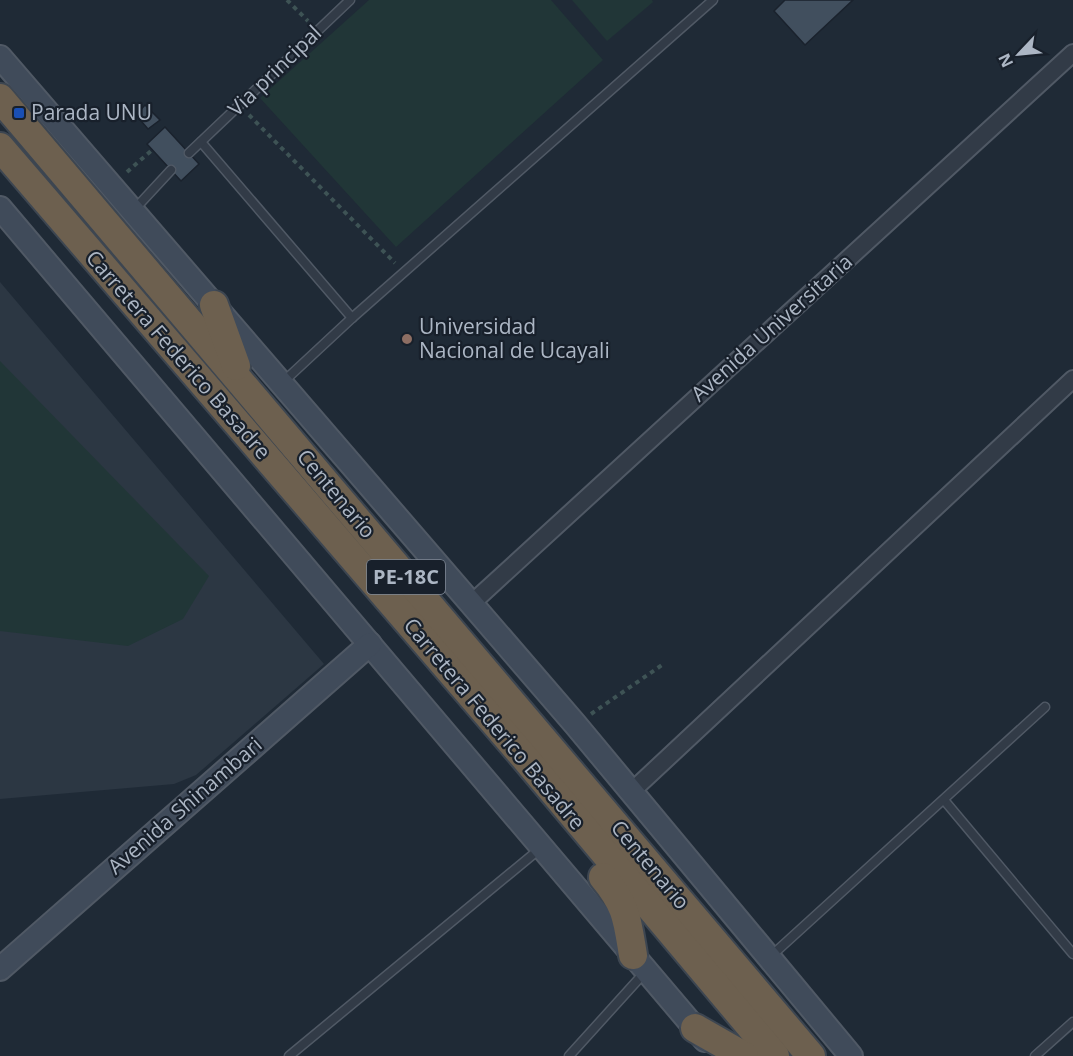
<svg xmlns="http://www.w3.org/2000/svg" width="1073" height="1056" viewBox="0 0 1073 1056" font-family="'Open Sans',sans-serif">
  <rect width="100%" height="100%" fill="#1f2a36"/>
  <path fill="#2c3743" d="M0,282L324,664L196,775L174,784L0,799Z"/>
  <g fill="#213637">
    <path d="M369,0H551L603,60L396,247L260,98Z"/>
    <path d="M572,0H652L653,2L607,41Z"/>
    <path d="M0,361L209,576L183,619L128,646L0,631Z"/>
  </g>
  <g fill="#414f5e" stroke="#1a222d" stroke-width="1.5">
    <path d="M785,0H853L805,45L774,11Z"/>
    <path d="M145,105L160,120L148,129L136,115Z"/>
    <path d="M165,127L199,164L181,181L147,144Z"/>
  </g>
  <g fill="none" stroke-linecap="round" stroke-linejoin="round">
    <defs>
      <g id="lane">
        <path d="M201,142L352,318"/>
        <path d="M189,153L350,0"/>
        <path d="M133,211L171,170"/>
        <path d="M282,383L352,318L713,0"/>
        <path d="M944,800L1073,954"/>
        <path d="M770,957L1045,707"/>
        <path d="M289,1056L542,847"/>
        <path d="M569,1056L645,972"/>
        <path d="M1035,1056L1073,1022"/>
      </g>
      <g id="street">
        <path d="M472,603L1073,53"/>
        <path d="M631,792L1073,379"/>
      </g>
      <g id="secondary">
        <path d="M0,57L575,724L851,1056"/>
        <path d="M0,208L705,1040"/>
        <path d="M0,969L370,644"/>
      </g>
      <g id="highway">
        <path d="M0,98L811,1056"/>
        <path d="M0,147L524,757L775,1056"/>
        <path d="M214,305L236,366"/>
        <path d="M603,877C627,906 627,919 633,955"/>
        <path d="M695,1028L744,1056"/>
      </g>
    </defs>
    <use href="#lane" stroke="#505965" stroke-width="11"/>
    <use href="#street" stroke="#505965" stroke-width="20"/>
    <use href="#secondary" stroke="#505965" stroke-width="26"/>
    <use href="#highway" stroke="#3d4651" stroke-width="32"/>
    <g stroke="#3e5355" stroke-width="4" stroke-dasharray="4.5 4.5" stroke-linecap="butt">
      <path d="M287,0L308,21"/>
      <path d="M249,115L395,263"/>
      <path d="M127,172L152,150"/>
      <path d="M591,714L662,665"/>
    </g>
    <use href="#lane" stroke="#323b47" stroke-width="8"/>
    <use href="#street" stroke="#323b47" stroke-width="16"/>
    <use href="#secondary" stroke="#404b5a" stroke-width="22"/>
    <use href="#highway" stroke="#6d604f" stroke-width="28"/>
  </g>
  <rect fill="#1a4fb4" stroke="#18202b" stroke-width="2" x="13" y="107" width="12" height="12" rx="3"/>
  <circle fill="#8d6e63" stroke="#18202b" stroke-width="2" cx="407" cy="339" r="6"/>
  <g text-anchor="middle" stroke-width="4.5" stroke-linejoin="round" paint-order="stroke">
    <rect fill="#18202b" stroke="#808996" stroke-width="1.5" x="367" y="560" width="78" height="34" rx="4.5"/>
    <g font-size="20" font-weight="bold" fill="#acb6c4">
      <text x="406" y="584">PE-18C</text>
    </g>
    <g font-size="21" fill="#acb6c4" stroke="#18202b">
      <text transform="translate(275 71) rotate(-44)" y="7">Via principal</text>
      <text transform="translate(772 328) rotate(-42)" y="7">Avenida Universitaria</text>
      <text transform="translate(178 355) rotate(49)" y="7">Carretera Federico Basadre</text>
      <text transform="translate(336 494) rotate(50)" y="7">Centenario</text>
      <text transform="translate(494 724) rotate(50)" y="7">Carretera Federico Basadre</text>
      <text transform="translate(185 806) rotate(-41)" y="7">Avenida Shinambari</text>
      <text transform="translate(650 865) rotate(50)" y="7">Centenario</text>
    </g>
    <g font-size="21" fill="#acb6c4" stroke="#18202b" text-anchor="start">
      <text x="31" y="120">Parada UNU</text>
      <text x="419" y="334">Universidad<tspan x="419" dy="24">Nacional de Ucayali</tspan></text>
    </g>
  </g>
  <g transform="translate(1019 54) rotate(244)" stroke="#18202b" stroke-width="4.5" paint-order="stroke">
  <path d="M0-4.5L10 22L0 15L-10 22Z" fill="#acb6c4"/>
  <text y="-9" font-size="16" font-weight="bold" text-anchor="middle" fill="#acb6c4">N</text>
  </g>
</svg>
